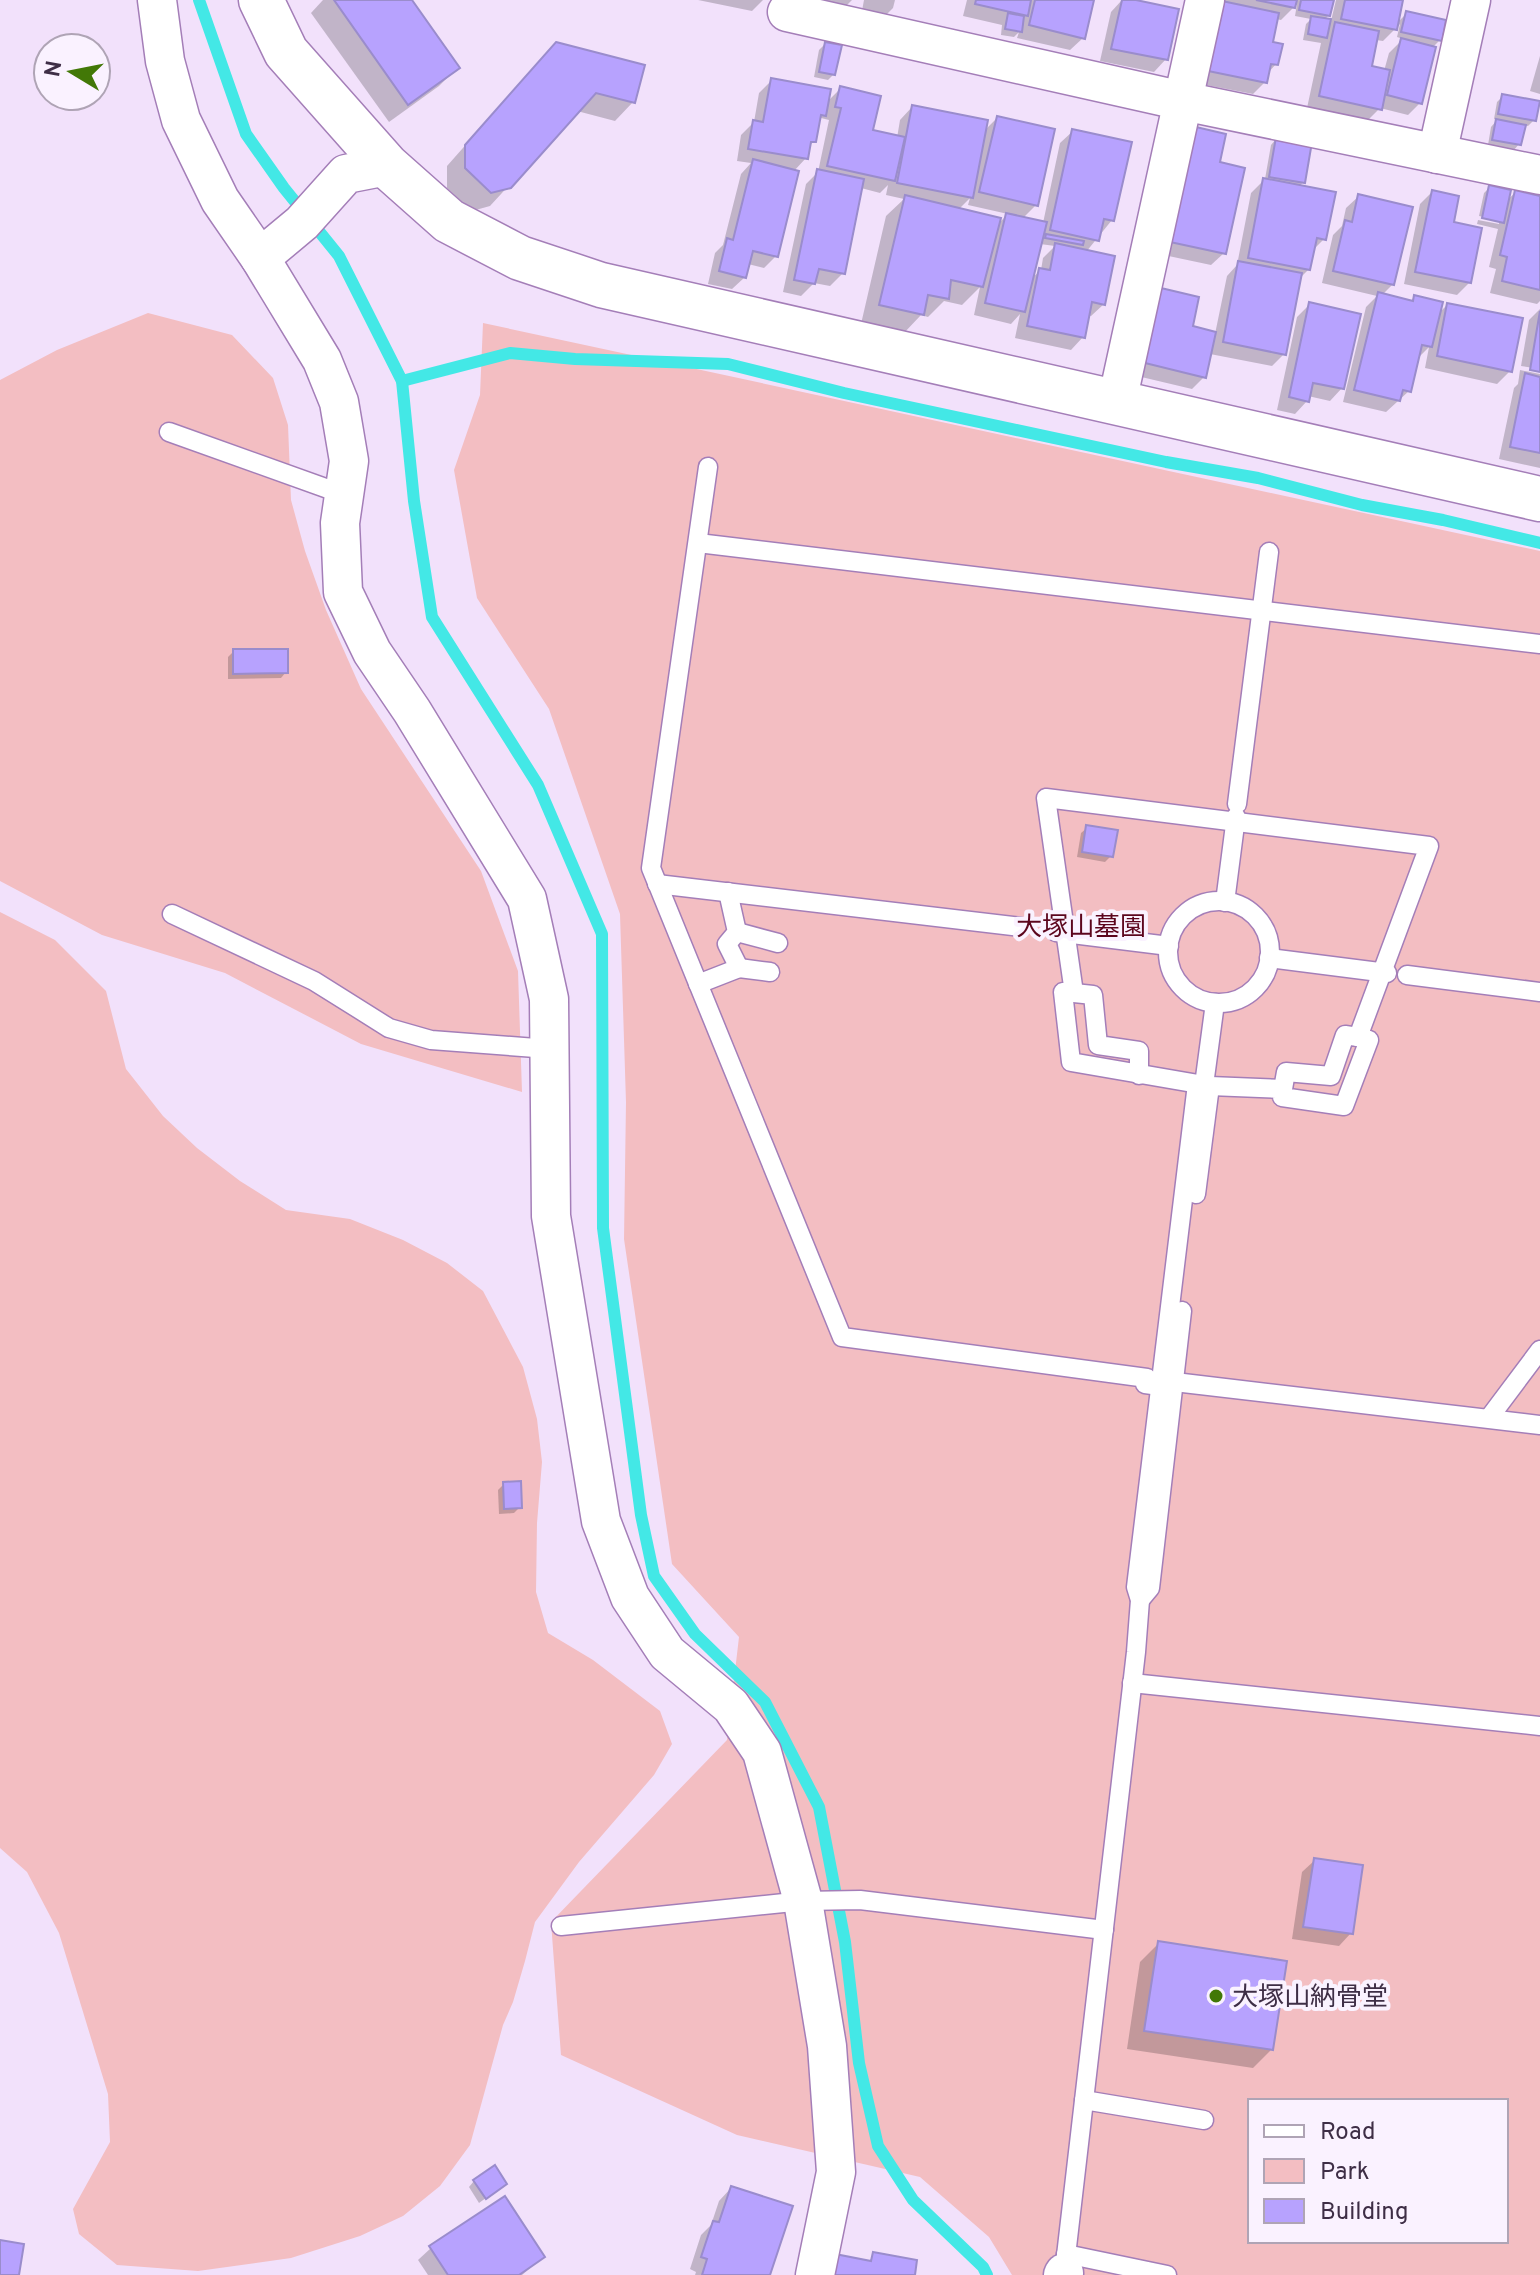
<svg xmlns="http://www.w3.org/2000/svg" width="1540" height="2275" viewBox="0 0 1540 2275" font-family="Overpass,'Noto Sans JP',sans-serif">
  <rect width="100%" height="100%" fill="#f2e1fb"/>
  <g fill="#f3bec2" fill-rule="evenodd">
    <path d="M148,313L232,335L273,378L288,425L291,500L305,551L326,610L361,689L481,871L518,971L522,1092L361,1044L225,973L102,935L0,881V380L57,350Z"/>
    <path d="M483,323L1540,551V2275H1012L989,2237L920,2177L737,2135L561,2055L551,1922L727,1740L739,1637L672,1564L624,1239L626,1102L620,914L549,709L477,598L454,470L480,395ZM1250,2101H1506V2241H1250Z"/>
    <path d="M0,912L55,940L106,991L126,1069L163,1116L197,1148L240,1181L286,1210L350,1219L403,1240L447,1263L483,1291L523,1367L537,1419L542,1462L537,1523L536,1592L548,1633L593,1660L660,1711L672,1744L654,1775L579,1862L535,1922L525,1961L513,2002L503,2025L470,2145L440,2186L403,2216L360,2236L291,2258L198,2271L117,2265L79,2234L73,2209L110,2142L108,2094L59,1933L27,1872L0,1848Z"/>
  </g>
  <g fill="#0003" fill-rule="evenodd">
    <path d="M323,0H409L457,68L439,86L389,122L311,13Z"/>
    <path d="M698,0H763L752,11Z"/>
    <path d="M794,0H852L846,6Z"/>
    <path d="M864,0H895L893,8L881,20L861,16Z"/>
    <path d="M967,0H1091L1083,38L1070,50L1017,38L1019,32L1014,37L1001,35L1002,25L963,16Z"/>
    <path d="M1122,0H1126L1166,59L1154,72L1100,61L1111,12Z"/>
    <path d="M1214,0H1332L1329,15L1324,20L1331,21L1336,0H1401L1396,24L1407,13L1440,40L1432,48L1420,103L1408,115L1380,108L1367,121L1307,108L1321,43L1303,40L1306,24L1311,19L1295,16L1297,4L1281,20L1276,19L1270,44L1276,64L1267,74L1265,82L1253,94L1196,83ZM1400,24L1397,37L1403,39L1389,53L1384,71L1370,68L1376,40L1383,41Z"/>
    <path d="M825,44L834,74L828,80L814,77L819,50Z"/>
    <path d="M1540,56V94L1530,91Z"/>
    <path d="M538,63L633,102L615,121L577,111L490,206L472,211L447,188V166Z"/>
    <path d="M771,81L826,103L841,88L871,132L897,138L900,120L912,107L983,132L997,118L1036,205L1022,219L1043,223L1060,143L1073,131L1112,220L1086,252L1104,304L1091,316L1087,315L1083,337L1071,350L1015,338L1020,314L1011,324L974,315L980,287L962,305L944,301L928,317L921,315L904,333L861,324L886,216L904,199L886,195L888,185L880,193L861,188L843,273L830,286L814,283L801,296L783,292L806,184L818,172L829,120L821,118L818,121L814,141L808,147L806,158L794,171L776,256L764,268L748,264L745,277L732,289L708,284L715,253L723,245L741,174L751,163L737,161L741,135L754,122L759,93ZM970,198L968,205L1008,214L997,225L958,210ZM1040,244L1055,246L1043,258L1041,270L1032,278Z"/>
    <path d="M1503,96L1534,120L1528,126L1523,125L1519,144L1514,150L1488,145L1491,127L1497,120L1494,119L1497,102Z"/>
    <path d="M1276,139L1303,182L1299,187L1324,239L1312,251L1309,269L1299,279L1284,354L1272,366L1210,354L1204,377L1192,389L1133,375L1150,303L1190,328L1215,334L1227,276L1237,265L1251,193L1265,179L1271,145Z"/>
    <path d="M1218,164L1224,253L1211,265L1159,254Z"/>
    <path d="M1490,187L1506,201L1515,193L1540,198V301L1537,304L1490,293L1496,269L1489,267L1498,229L1477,224L1478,220L1499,224V220L1479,216L1484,193Z"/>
    <path d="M1432,192L1451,224L1470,282L1457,295L1404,284L1420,204Z"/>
    <path d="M1359,196L1393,284L1382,295L1410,302L1414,297L1437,315L1447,305L1510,371L1497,384L1425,368L1429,347L1416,360L1409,391L1386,412L1343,402L1366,307L1377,296L1322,283L1333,235L1342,226L1346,208Z"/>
    <path d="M1310,304L1342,388L1330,401L1308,396L1307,401L1295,414L1277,410L1297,317Z"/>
    <path d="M1540,309V369L1521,366L1529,320Z"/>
    <path d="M1520,370L1540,374V468L1499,459L1514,388L1518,384Z"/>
    <path d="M234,651L286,672L281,678L228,679V657Z"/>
    <path d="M1087,828L1111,856L1105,862L1077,857L1081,833Z"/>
    <path d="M504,1484L520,1507L514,1513L499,1514L498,1490Z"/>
    <path d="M1315,1860L1351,1933L1339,1946L1292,1939L1302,1872Z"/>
    <path d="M1159,1943L1272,2049L1253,2068L1127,2049L1140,1962Z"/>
    <path d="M474,2181L505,2184L479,2203L469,2187Z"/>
    <path d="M731,2188L768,2275H695L696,2272L690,2269L701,2235L711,2225L719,2201Z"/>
    <path d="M431,2248L543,2257L522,2275H428L418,2260Z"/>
  </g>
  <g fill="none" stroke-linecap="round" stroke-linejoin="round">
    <g stroke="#43e8e6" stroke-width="12">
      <path d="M199,0L246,134L284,188L339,256L402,381L414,501L432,617L538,785L602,934L603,1228L641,1515L654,1576L695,1634L765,1702L819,1807L845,1942L859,2063L878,2146L913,2200L983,2267L987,2275"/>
      <path d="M402,381L510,353L575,359L728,364L844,393L1166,462L1258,478L1362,505L1443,520L1540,543"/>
    </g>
  </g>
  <g fill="#b7a2fe" stroke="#9a8ccc" stroke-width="2">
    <path d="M334,0H412L460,68L408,105Z"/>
    <path d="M976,0H1031L1028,16L975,4Z"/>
    <path d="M1035,0H1094L1085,39L1029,25Z"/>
    <path d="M1122,0H1136L1179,9L1168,60L1111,49Z"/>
    <path d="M1256,0H1297L1295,8Z"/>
    <path d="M1301,0H1334L1330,16L1299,10Z"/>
    <path d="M1345,0H1403L1397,30L1341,19Z"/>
    <path d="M1222,1L1279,13L1273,42L1283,44L1278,65L1271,64L1267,83L1208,71Z"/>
    <path d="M1406,11L1446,20L1442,41L1401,32Z"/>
    <path d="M1008,13L1024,16L1022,32L1005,29Z"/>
    <path d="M1311,16L1331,19L1327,38L1308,34Z"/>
    <path d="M1335,22L1379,31L1372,66L1390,70L1382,110L1319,96Z"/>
    <path d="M1401,38L1436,47L1422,104L1387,95Z"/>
    <path d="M556,42L645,65L635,103L596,93L511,188L491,193L465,168V145Z"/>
    <path d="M825,42L842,45L835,75L819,72Z"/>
    <path d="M771,78L831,89L826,116L821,115L816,142H811L808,159L748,149L753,120L763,122Z"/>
    <path d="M840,86L881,96L873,130L905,137L895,181L827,166L841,108L835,107Z"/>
    <path d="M1502,94L1540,101L1536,121L1498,114Z"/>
    <path d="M912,105L988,120L973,198L897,183Z"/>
    <path d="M997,116L1055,129L1038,206L979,192Z"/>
    <path d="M1496,119L1526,125L1521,145L1492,140Z"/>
    <path d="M1196,127L1226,134L1220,162L1245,168L1226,254L1170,242Z"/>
    <path d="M1072,129L1132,142L1114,221L1104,219L1099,241L1050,230Z"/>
    <path d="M1276,137L1312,142L1305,183L1269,177Z"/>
    <path d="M753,159L799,171L778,257L753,251L746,278L719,271L727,238L733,240Z"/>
    <path d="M817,169L864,179L845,274L819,269L815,284L794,280Z"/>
    <path d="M1263,178L1336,192L1326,240L1317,238L1310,270L1248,258Z"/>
    <path d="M1489,185L1511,190L1504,223L1482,218Z"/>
    <path d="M1432,190L1459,196L1454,222L1482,228L1471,283L1415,272Z"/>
    <path d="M1515,190L1540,196V290L1502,281L1507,257L1500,255Z"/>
    <path d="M1358,194L1413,207L1394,285L1333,271L1345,220L1352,222Z"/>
    <path d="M905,195L1001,218L983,287L951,280L949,299L928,295L924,315L879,305Z"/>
    <path d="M1006,213L1047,222L1025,312L985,303Z"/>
    <path d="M1046,234L1084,241L1083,245L1045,238Z"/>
    <path d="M1055,243L1115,256L1105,305L1092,302L1085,338L1027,326L1039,268L1050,270Z"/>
    <path d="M1238,261L1302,273L1286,355L1223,342Z"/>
    <path d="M1161,288L1199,297L1193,326L1216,332L1206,378L1145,363Z"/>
    <path d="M1378,292L1413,301L1414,295L1443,302L1432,347L1422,345L1411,392L1403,390L1400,401L1354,390Z"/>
    <path d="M1309,302L1361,314L1344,389L1313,383L1309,402L1289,397Z"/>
    <path d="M1447,303L1523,318L1512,372L1437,356Z"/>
    <path d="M1540,311V372L1530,370Z"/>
    <path d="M1525,373L1540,377V453L1510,447Z"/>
    <path d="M233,649H288V673L233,674Z"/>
    <path d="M1086,825L1118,830L1113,857L1082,852Z"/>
    <path d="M521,1481L522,1508L504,1509L503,1482Z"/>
    <path d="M1314,1858L1363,1865L1353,1934L1303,1927Z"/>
    <path d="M1158,1941L1287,1961L1273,2050L1144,2031Z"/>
    <path d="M495,2165L507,2184L486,2199L473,2180Z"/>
    <path d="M731,2186L793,2206L770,2275H702L707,2259L701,2257L713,2221L719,2222Z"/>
    <path d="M505,2196L545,2257L519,2275H448L429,2246Z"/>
    <path d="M0,2240L24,2244L19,2275H0Z"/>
    <path d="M873,2252L917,2260L915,2275H831L835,2254L871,2261Z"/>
  </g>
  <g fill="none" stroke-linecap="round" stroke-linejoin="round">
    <defs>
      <g id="service">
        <path d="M169,432L345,495"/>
        <path d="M708,467L651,868L842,1337L1147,1378L1145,1384L1160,1386"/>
        <path d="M698,543L1540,644"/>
        <path d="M1046,798L1429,846L1358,1037L1369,1040L1344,1106L1282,1097L1283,1089L1210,1086L1071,1062L1063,992L1074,993Z"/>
        <path d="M1237,804L1269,552"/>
        <path d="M657,884L1021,927"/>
        <circle cx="1219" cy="952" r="51"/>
        <path d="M1225,902L1236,817"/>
        <path d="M172,914L314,981L389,1028L431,1040L549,1049"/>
        <path d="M737,932L778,943"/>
        <path d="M1056,932L1169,946"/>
        <path d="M1269,958L1387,973"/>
        <path d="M739,968L770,972"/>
        <path d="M1407,975L1540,992"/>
        <path d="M698,984L739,968L727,944L737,932L728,892"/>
        <path d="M1074,993L1093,995L1098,1045L1139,1051V1075"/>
        <path d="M1204,1085L1215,1003"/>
        <path d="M1283,1089L1286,1072L1331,1076L1345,1035L1358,1037"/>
        <path d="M1196,1194L1210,1086"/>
        <path d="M1183,1383L1540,1425"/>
        <path d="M1489,1418L1540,1350"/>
        <path d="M1140,1600L1150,1588L1182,1311"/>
        <path d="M1132,1683L1540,1726"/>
        <path d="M561,1926L803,1901L860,1900L1104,1930"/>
        <path d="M1084,2100L1204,2120"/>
        <path d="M1066,2254L1167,2275"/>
        <path d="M1064,2273L1136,1652L1140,1600L1136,1587L1197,1084"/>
      </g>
      <g id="minor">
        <path d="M157,0L165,61L181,120L220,200L260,258L322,360L339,402L349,461L340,523L343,592L372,652L412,711L527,899L549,999L551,1216L601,1521L630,1597L667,1653L731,1706L762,1752L803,1901L827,2046L836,2172L815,2275"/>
        <path d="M787,12L1183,101L1540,175"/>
        <path d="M1437,154L1471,0"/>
        <path d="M260,258L302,223L346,174L387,166"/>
        <path d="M1117,402L1205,0"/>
        <path d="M1063,2275L1064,2273"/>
      </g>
      <path id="tertiary" d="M261,0L286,52L387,166L449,221L520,258L601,285L1540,499"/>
    </defs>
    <use href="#service" stroke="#a47eb8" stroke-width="21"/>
    <use href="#minor" stroke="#a47eb8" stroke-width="41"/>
    <use href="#tertiary" stroke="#a47eb8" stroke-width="47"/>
    <use href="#service" stroke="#fff" stroke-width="18"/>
    <use href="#minor" stroke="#fff" stroke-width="38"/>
    <use href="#tertiary" stroke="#fff" stroke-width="44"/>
  </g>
  <circle fill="#427807" stroke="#faf2ff" stroke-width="3" cx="1216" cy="1996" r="8"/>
  <g text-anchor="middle" stroke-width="8" stroke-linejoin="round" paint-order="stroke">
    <g font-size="26" fill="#5c051d" stroke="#faf2ff">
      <text x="1081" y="935">大塚山墓園</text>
    </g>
    <g font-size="26" fill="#3e2e46" stroke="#faf2ff" text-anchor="start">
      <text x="1232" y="2005">大塚山納骨堂</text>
    </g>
  </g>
  <rect x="1248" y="2099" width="260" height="144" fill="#faf2ff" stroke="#afa4b5" stroke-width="2"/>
  <rect x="1264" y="2125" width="40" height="12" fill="#ffffff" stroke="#afa4b5" stroke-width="2"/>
  <text x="1320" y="2139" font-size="24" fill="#3e2e46">Road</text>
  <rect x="1264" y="2159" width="40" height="24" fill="#f3bec2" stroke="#afa4b5" stroke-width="2"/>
  <text x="1320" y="2179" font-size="24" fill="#3e2e46">Park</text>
  <rect x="1264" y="2199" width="40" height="24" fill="#b7a2fe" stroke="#afa4b5" stroke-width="2"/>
  <text x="1320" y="2219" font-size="24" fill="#3e2e46">Building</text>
  <g transform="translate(72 72) rotate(280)"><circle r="38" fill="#faf2ff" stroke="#afa4b5" stroke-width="2"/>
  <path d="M0-6L14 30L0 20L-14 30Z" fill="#427807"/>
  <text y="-12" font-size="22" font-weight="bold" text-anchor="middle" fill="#3e2e46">N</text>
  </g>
</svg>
